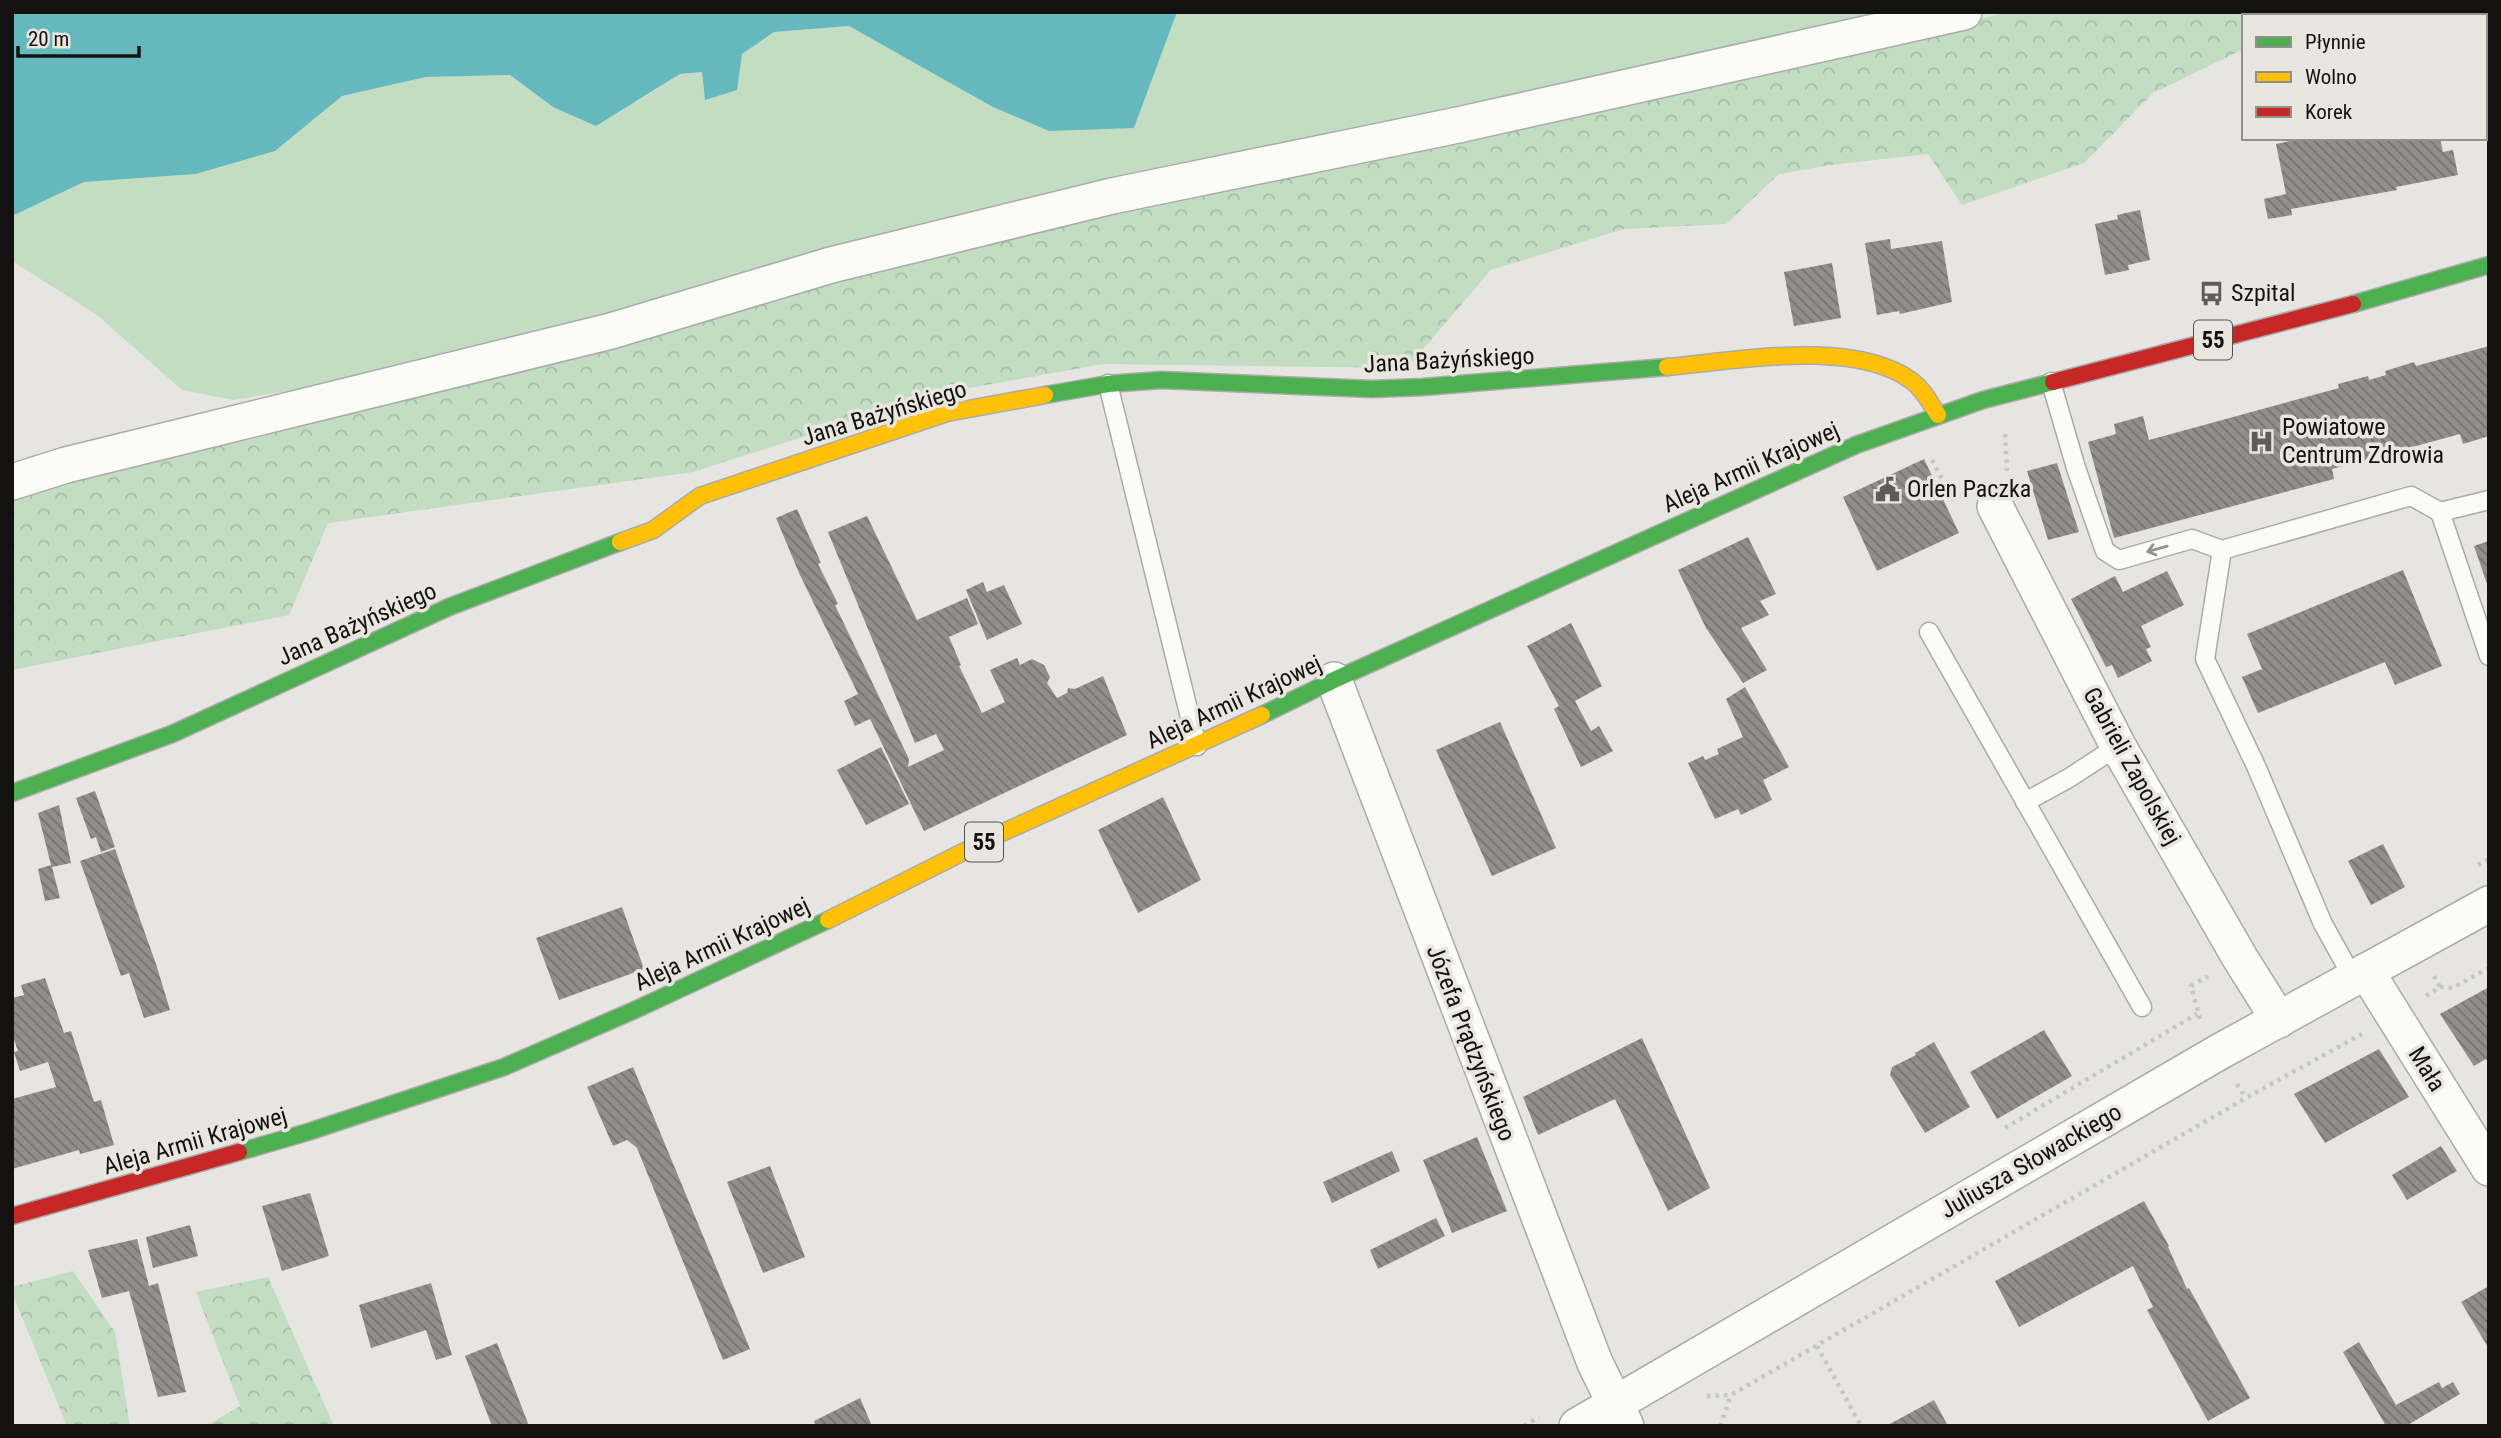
<svg xmlns="http://www.w3.org/2000/svg" width="2501" height="1438" viewBox="0 0 2501 1438" font-family="'Roboto Condensed',sans-serif">
  <defs>
    <pattern id="forest-crowns" width="20" height="18" patternUnits="userSpaceOnUse" patternTransform="scale(1.75)"><rect width="20" height="18" fill="#c2ddc2"/><path d="M2 6a3 3 0 1 1 6 0M12 15a3 3 0 1 1 6 0" fill="none" stroke="#a6bda6"/></pattern>
    <pattern id="building-back-hatch" width="6" height="6" patternUnits="userSpaceOnUse" patternTransform="scale(1.75)"><rect width="6" height="6" fill="#918f8d"/><path d="M-1 5l2 2M0 0l6 6M5-1l2 2" fill="none" stroke="#757372"/></pattern>
  </defs>
  <rect width="100%" height="100%" fill="#e6e5e1"/>
  <path fill="#c2ddc2" d="M1177,12H1914L607,319L350,381L233,400L182,390L97,315L12,261V216L84,182L196,174L275,151L342,96L426,77L510,75L553,107L637,102L680,74L702,72L705,99L742,54L774,32L849,26L991,106L1134,128Z"/>
  <g fill="url(#forest-crowns)">
    <path d="M2009,12H2429L2411,16H2244V49L2153,93L2084,163L1962,205L1928,154L1831,165L1779,174L1726,224L1624,229L1491,270L1407,368L1103,364L937,394L693,472L328,523L289,615L12,670V464L250,440L833,275L1696,84Z"/>
    <path d="M73,1271L115,1332L130,1426H67L12,1293V1287Z"/>
    <path d="M268,1277L334,1426H206L240,1406L196,1292Z"/>
  </g>
  <path fill="#65b8be" d="M12,12H1177L1134,128L1049,131L991,106L849,26L774,32L742,54L737,90L705,100L702,72L680,74L596,126L553,107L510,75L426,77L342,96L275,151L196,174L84,182L12,216Z"/>
  <g fill="url(#building-back-hatch)">
    <path d="M2304,138H2440L2443,152L2453,150L2458,175L2396,187L2397,190L2291,209L2292,215L2268,219L2264,199L2286,194L2276,144Z"/>
    <path d="M2140,210L2150,260L2128,265L2129,270L2105,275L2095,224L2118,219L2117,215Z"/>
    <path d="M1890,239L1891,249L1942,241L1952,302L1900,314L1899,311L1877,315L1865,243Z"/>
    <path d="M1832,263L1841,318L1794,326L1784,272Z"/>
    <path d="M2489,346V436L2463,444L2460,434L2332,469L2334,479L2114,538L2088,442L2116,434L2114,424L2143,416L2149,440L2339,388L2338,384L2368,376L2369,380L2386,375L2385,371L2414,362L2416,366Z"/>
    <path d="M1924,459L1959,533L1877,571L1843,497Z"/>
    <path d="M2057,463L2079,532L2048,540L2027,471Z"/>
    <path d="M797,509L821,563L818,564L838,604L835,605L909,759L908,767L944,750L936,734L915,743L828,532L867,516L917,620L967,598L978,624L949,637L961,665L959,666L982,713L1005,702L990,670L1017,658L1020,665L1032,659L1044,665L1050,677L1047,683L1057,698L1067,693L1068,688L1075,689L1103,676L1127,735L924,831L870,719L855,726L844,701L858,694L799,573L776,518Z"/>
    <path d="M1748,537L1776,594L1760,601L1769,615L1741,628L1767,670L1743,683L1706,628L1678,570Z"/>
    <path d="M2489,541V587H2488L2474,546Z"/>
    <path d="M2403,570L2442,666L2395,685L2385,662L2258,713L2242,677L2262,669L2247,634Z"/>
    <path d="M2167,571L2184,605L2141,626L2151,647L2146,649L2152,661L2118,678L2112,665L2106,667L2071,599L2115,576L2123,592Z"/>
    <path d="M983,582L987,592L1004,585L1022,624L987,640L966,590Z"/>
    <path d="M1571,623L1602,686L1575,701L1591,731L1599,726L1613,751L1581,767L1554,709L1559,706L1527,646Z"/>
    <path d="M1745,687L1789,767L1763,780L1772,800L1741,815L1738,809L1715,819L1688,763L1703,756L1705,760L1719,754L1717,749L1743,737L1726,699Z"/>
    <path d="M1500,722L1556,848L1492,876L1436,750Z"/>
    <path d="M881,747L909,804L866,825L837,770Z"/>
    <path d="M95,791L115,847L101,852L96,837L91,839L76,798Z"/>
    <path d="M1163,797L1201,880L1138,913L1098,830Z"/>
    <path d="M59,805L71,863L52,867L60,898L45,901L38,869L51,865L38,813Z"/>
    <path d="M2383,844L2405,887L2371,905L2348,861Z"/>
    <path d="M115,849L156,964L170,1010L144,1018L129,973L121,976L80,861Z"/>
    <path d="M622,907L644,969L559,1000L536,938Z"/>
    <path d="M45,978L64,1033L71,1031L94,1102L101,1100L114,1145L80,1154L79,1150L12,1169V1099L56,1087L48,1062L20,1071L14,1052L18,1051L12,1034V998L24,995L21,985Z"/>
    <path d="M2489,987V1064L2486,1059L2474,1066L2440,1014Z"/>
    <path d="M2044,1030L2072,1076L1997,1119L1970,1072Z"/>
    <path d="M1642,1038L1710,1188L1668,1211L1615,1099L1538,1135L1523,1097Z"/>
    <path d="M1934,1042L1970,1107L1925,1133L1890,1075L1892,1067L1916,1055L1915,1053Z"/>
    <path d="M2379,1049L2409,1097L2325,1143L2294,1094Z"/>
    <path d="M633,1067L750,1349L723,1360L637,1148L627,1140L613,1146L587,1087Z"/>
    <path d="M1477,1137L1507,1211L1452,1233L1423,1160Z"/>
    <path d="M2441,1146L2457,1171L2407,1200L2392,1175Z"/>
    <path d="M1392,1151L1400,1171L1332,1203L1323,1182Z"/>
    <path d="M770,1166L805,1257L763,1273L727,1182Z"/>
    <path d="M310,1193L329,1256L282,1271L262,1206Z"/>
    <path d="M2144,1201L2169,1246L2168,1247L2187,1289L2189,1288L2250,1398L2208,1421L2147,1310L2153,1307L2133,1266L2019,1327L1995,1281Z"/>
    <path d="M1436,1218L1445,1236L1378,1269L1370,1250Z"/>
    <path d="M190,1225L198,1256L153,1268L146,1237Z"/>
    <path d="M137,1239L149,1286L158,1283L186,1392L158,1397L129,1291L102,1298L88,1250Z"/>
    <path d="M431,1283L452,1355L436,1360L426,1330L371,1348L359,1305Z"/>
    <path d="M2489,1286V1349L2461,1302Z"/>
    <path d="M2359,1342L2396,1405L2439,1382L2442,1388L2453,1382L2460,1394L2406,1426H2386L2343,1352Z"/>
    <path d="M497,1343L529,1426H492L465,1356Z"/>
    <path d="M860,1398L872,1426H816L814,1421Z"/>
    <path d="M1934,1400L1948,1426H1886Z"/>
  </g>
  <g fill="none" stroke-linecap="round" stroke-linejoin="round">
    <defs>
      <g id="lane">
        <path d="M2051,382L2076,468L2105,551L2119,560L2192,539L2222,550L2411,496L2440,512L2489,500"/>
        <path d="M1108,384L1197,746"/>
        <path d="M2440,512L2489,656"/>
        <path d="M2222,550L2205,659L2256,766L2323,924L2353,978"/>
        <path d="M1929,632L2142,1007"/>
        <path d="M2025,802L2069,778L2118,746"/>
      </g>
      <g id="street">
        <path d="M12,482L66,465L611,331L831,265L1112,196L1458,125L1964,12"/>
        <path d="M1995,506L2118,746L2240,958L2279,1020"/>
        <path d="M1334,680L1595,1363L1626,1426"/>
        <path d="M2366,971L2489,1168"/>
        <path d="M1577,1426L2219,1052L2489,904"/>
      </g>
      <g id="fast">
        <path d="M2353,304L2489,265"/>
        <path d="M1045,395L1108,384L1161,380L1372,389L1423,387L1667,367"/>
        <path d="M1262,715L1334,680L1856,445L1983,400L2053,382"/>
        <path d="M12,793L172,734L449,607L620,542"/>
        <path d="M239,1152L308,1132L504,1067L637,1009L828,920"/>
      </g>
      <g id="slow">
        <path d="M1667,367C1736,361 1853,338 1912,381C1924,390 1930,403 1938,415"/>
        <path d="M620,542L653,530L700,496L947,413L1045,395"/>
        <path d="M828,920L995,836L1262,715"/>
      </g>
      <g id="jam">
        <path d="M2053,382L2353,304"/>
        <path d="M12,1216L239,1152"/>
      </g>
    </defs>
    <use href="#lane" stroke="#abaaa7" stroke-width="21"/>
    <use href="#street" stroke="#abaaa7" stroke-width="38"/>
    <use href="#fast" stroke="#abaaa7" stroke-width="19"/>
    <use href="#slow" stroke="#abaaa7" stroke-width="19"/>
    <use href="#jam" stroke="#abaaa7" stroke-width="19"/>
    <g stroke="#c6c6c4" stroke-width="4.5" stroke-dasharray="3.5 5" stroke-linecap="butt">
      <path d="M2005,434L2007,471"/>
      <path d="M1932,460L1956,505"/>
      <path d="M2478,865L2489,859"/>
      <path d="M2440,987L2452,988L2489,968"/>
      <path d="M2426,996L2440,987L2434,976"/>
      <path d="M2200,1019L2191,986L2208,976"/>
      <path d="M2237,1084L2246,1098"/>
      <path d="M2005,1128L2197,1014"/>
      <path d="M1817,1346L1861,1426"/>
      <path d="M1707,1396L1731,1395L2246,1098L2362,1034"/>
      <path d="M1524,1426L1539,1417"/>
      <path d="M1720,1426L1731,1395"/>
    </g>
    <use href="#lane" stroke="#fbfbfa" stroke-width="18"/>
    <use href="#street" stroke="#fbfbfa" stroke-width="35"/>
    <use href="#fast" stroke="#4caf50" stroke-width="16"/>
    <use href="#slow" stroke="#ffc107" stroke-width="16"/>
    <use href="#jam" stroke="#c62828" stroke-width="16"/>
  </g>
  <defs><path id="oneway-shaft" d="M-6 0H5M1.5-3L5.5 0L1.5 3" fill="none" stroke-width="1.6" stroke-linecap="round" stroke-linejoin="round" transform="scale(1.75)"/></defs>
  <use stroke="#939291" href="#oneway-shaft" transform="translate(2157 549) rotate(164)"/>
  <defs>
    <symbol id="bus-bare" viewBox="-9 -9 18 18"><path d="M-5-6H5V4H4V6H2V4H-2V6H-4V4H-5ZM-3.5-4V0h7V-4ZM-3.5 1.2v1.5H-2V1.2ZM2 1.2v1.5H3.5V1.2Z" fill="#5d5c59" stroke="#e8e6df" stroke-width="2.5" paint-order="stroke"/></symbol>
    <symbol id="hospital-bare" viewBox="-9 -9 18 18"><path d="M-5-5h3v3.5h4V-5h3V5h-3V1.5h-4V5h-3Z" fill="#5d5c59" stroke="#e8e6df" stroke-width="2.5" paint-order="stroke"/></symbol>
    <symbol id="civic-bare" viewBox="-9 -9 18 18"><path d="M-.6-6.5H3V-4.5H.6V-3L4-1V1h2V6H-6V1h2V-1L-.6-3ZM-1.2 2.5V6h2.4V2.5Z" fill="#5d5c59" stroke="#e8e6df" stroke-width="2.5" paint-order="stroke"/></symbol>
  </defs>
  <g fill-rule="evenodd">
    <use href="#bus-bare" x="2194" y="276" width="35" height="35"/>
    <use href="#hospital-bare" x="2244" y="424" width="35" height="35"/>
    <use href="#civic-bare" x="1870" y="472" width="35" height="35"/>
  </g>
  <g text-anchor="middle" stroke-width="7" stroke-linejoin="round" paint-order="stroke">
    <g fill="#e8e6df" stroke="#53524e" stroke-width="2">
      <rect x="2194" y="320.5" width="38" height="39" rx="5"/>
      <rect x="965" y="822.5" width="38" height="39" rx="5"/>
    </g>
    <g font-size="23" font-weight="bold" fill="#131210">
      <text x="2213" y="348">55</text>
      <text x="984" y="850">55</text>
    </g>
    <g font-size="24" fill="#131210" stroke="#e8e6df" text-anchor="start">
      <text x="2231" y="301">Szpital</text>
      <text x="2282" y="435">Powiatowe<tspan x="2282" dy="28">Centrum Zdrowia</tspan></text>
      <text x="1907" y="497">Orlen Paczka</text>
    </g>
    <g font-size="24" fill="#131210" stroke="#e8e6df">
      <text transform="translate(1449 360) rotate(-3)" y="8">Jana Bażyńskiego</text>
      <text transform="translate(884 413) rotate(-17)" y="8">Jana Bażyńskiego</text>
      <text transform="translate(1751 467) rotate(-24)" y="8">Aleja Armii Krajowej</text>
      <text transform="translate(357 624) rotate(-24)" y="8">Jana Bażyńskiego</text>
      <text transform="translate(1234 702) rotate(-25)" y="8">Aleja Armii Krajowej</text>
      <text transform="translate(2132 766) rotate(61)" y="8">Gabrieli Zapolskiej</text>
      <text transform="translate(722 944) rotate(-25)" y="8">Aleja Armii Krajowej</text>
      <text transform="translate(1471 1043) rotate(69)" y="8">Józefa Prądzyńskiego</text>
      <text transform="translate(2427 1069) rotate(58)" y="8">Mała</text>
      <text transform="translate(195 1141) rotate(-16)" y="8">Aleja Armii Krajowej</text>
      <text transform="translate(2031 1161) rotate(-30)" y="8">Juliusza Słowackiego</text>
    </g>
  </g>
  <rect width="2501" height="1438" fill="none" stroke="#131210" stroke-width="28"/>
  <rect x="2242" y="14" width="245" height="126" fill="#e8e6df" stroke="#93918c" stroke-width="2"/>
  <rect x="2256" y="37" width="35" height="10" fill="#4caf50" stroke="#93918c" stroke-width="2"/>
  <text x="2305" y="49" font-size="21" fill="#131210">Płynnie</text>
  <rect x="2256" y="72" width="35" height="10" fill="#ffc107" stroke="#93918c" stroke-width="2"/>
  <text x="2305" y="84" font-size="21" fill="#131210">Wolno</text>
  <rect x="2256" y="107" width="35" height="10" fill="#c62828" stroke="#93918c" stroke-width="2"/>
  <text x="2305" y="119" font-size="21" fill="#131210">Korek</text>
  <path d="M18 46v10h121v-10" fill="none" stroke="#131210" stroke-width="3.5"/>
  <text x="28" y="46" font-size="21" fill="#131210" stroke="#e8e6df" stroke-width="5" paint-order="stroke">20 m</text>
</svg>
